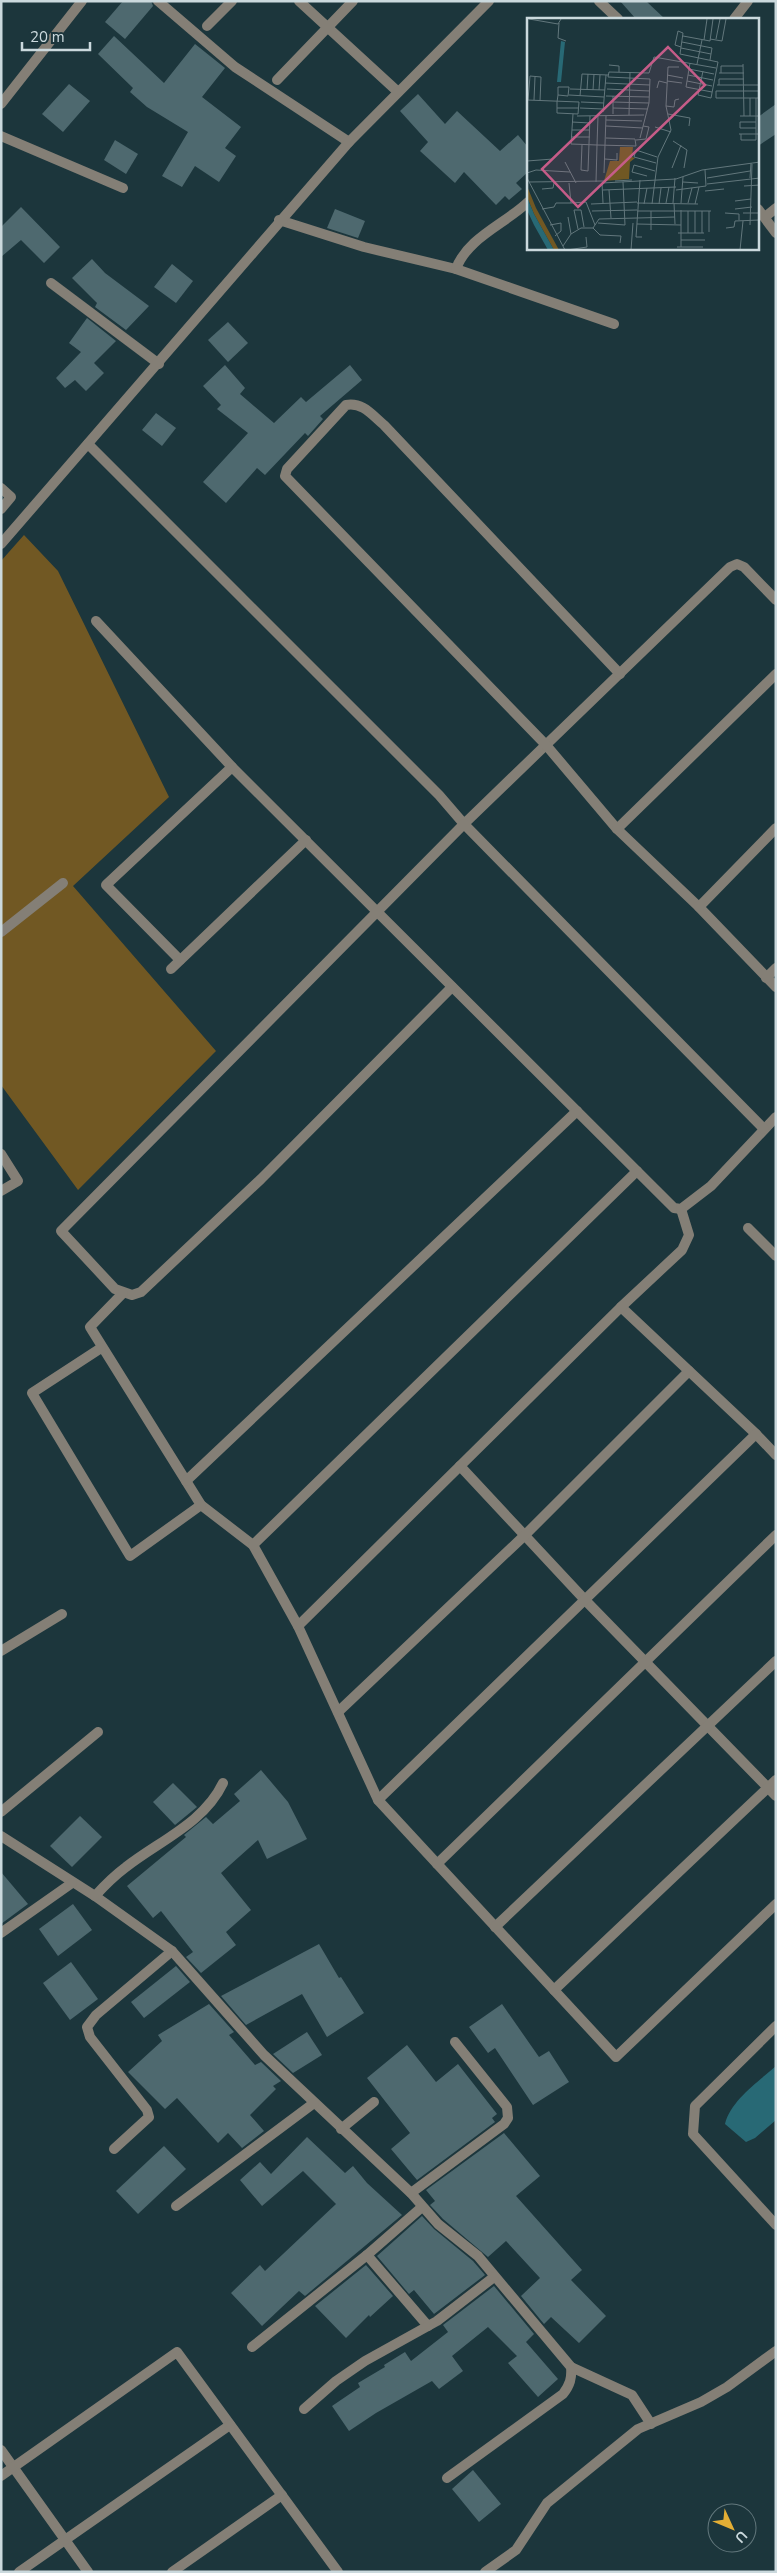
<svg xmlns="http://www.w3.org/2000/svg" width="777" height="2573" viewBox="0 0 777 2573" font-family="'Nunito Sans',sans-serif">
  <rect width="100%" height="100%" fill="#1c363c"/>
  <path fill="#715823" d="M24,535L58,571L169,797L73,886L216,1051L78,1190L1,1085V561Z"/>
  <path fill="#286975" d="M776,2066V2120L755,2138L746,2142L725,2124C731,2100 758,2082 776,2066Z"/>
  <g fill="#4e696f">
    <path d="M123,1H151L153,6L125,39L105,22Z"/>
    <path d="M620,1H646L665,19H636Z"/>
    <path d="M114,36L164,83L195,44L225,68L202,97L241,127L225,148L236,156L219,182L195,166L182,187L162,176L188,132L147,107L130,92L133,88L98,54Z"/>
    <path d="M69,84L90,101L63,132L42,114Z"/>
    <path d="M418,94L445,124L457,111L500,151L518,135L528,147V172L516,183L522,189L509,200L505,196L496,205L464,172L455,183L420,151L428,142L400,111Z"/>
    <path d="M776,104V134L758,146V117Z"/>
    <path d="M115,140L138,154L126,174L104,160Z"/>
    <path d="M21,207L60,247L44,263L21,240L1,257V227Z"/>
    <path d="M335,209L365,221L358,238L327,228Z"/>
    <path d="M92,259L105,273L149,306L126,330L95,307L97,303L72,278Z"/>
    <path d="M172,264L193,281L176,303L154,287Z"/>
    <path d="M87,318L116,341L94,363L104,373L86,391L75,380L65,388L56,378L81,352L69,343Z"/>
    <path d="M228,322L248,343L228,362L208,340Z"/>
    <path d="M225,365L245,388L240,394L274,423L301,397L306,402L350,365L362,380L320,416L323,419L308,436L305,433L265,475L257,468L226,503L203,482L248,433L217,409L221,405L203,386Z"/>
    <path d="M156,413L176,428L162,446L142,430Z"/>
    <path d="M261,1770L288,1802L307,1839L267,1859L258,1840L221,1873L251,1910L226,1932L236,1945L201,1973L186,1957L193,1952L161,1911L153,1918L127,1886L186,1837L184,1835L206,1817L213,1824L240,1801L234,1794Z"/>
    <path d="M173,1783L197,1807L175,1825L153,1802Z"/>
    <path d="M80,1816L102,1837L72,1867L50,1846Z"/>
    <path d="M1,1872L28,1904L1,1924Z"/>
    <path d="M73,1904L92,1930L58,1956L39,1929Z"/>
    <path d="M319,1944L339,1978L341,1977L364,2013L327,2037L302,1994L246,2025L221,1996Z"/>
    <path d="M71,1962L98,1999L70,2020L43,1983Z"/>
    <path d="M176,1966L190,1982L144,2018L131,2002Z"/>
    <path d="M209,2004L234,2032L229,2035L255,2065L261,2062L281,2081L273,2086L276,2089L250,2115L264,2131L242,2148L228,2133L218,2143L177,2098L165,2109L128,2072L162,2041L158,2035Z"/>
    <path d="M502,2004L539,2057L549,2051L569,2082L533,2105L495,2048L488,2053L469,2027Z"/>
    <path d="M307,2032L322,2055L293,2073L273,2054Z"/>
    <path d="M407,2045L436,2082L458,2064L497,2114L492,2118L495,2122L417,2180L391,2149L410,2133L367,2078Z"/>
    <path d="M504,2133L540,2176L516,2196L582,2270L571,2280L606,2316L579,2343L551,2317L544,2324L521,2296L540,2278L506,2241L488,2257L443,2219L430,2205L435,2201L426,2190Z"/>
    <path d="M307,2137L345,2173L353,2166L367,2183L402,2215L305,2296L299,2291L262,2326L231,2293L260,2265L265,2271L336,2204L303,2171L262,2206L240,2180L260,2162L271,2174Z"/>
    <path d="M164,2146L186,2169L138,2214L116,2191Z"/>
    <path d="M422,2216L434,2229L473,2261L485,2275L434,2314L414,2290L409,2294L377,2256Z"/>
    <path d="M366,2265L393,2296L370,2317L369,2315L346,2338L315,2306Z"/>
    <path d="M494,2286L534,2334L526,2342L558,2379L538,2397L508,2363L517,2356L488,2327L452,2356L463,2371L439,2389L432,2381L376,2413L349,2431L332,2406L360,2387L358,2383L385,2367L384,2365L405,2352L411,2361L448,2332L443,2325Z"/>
    <path d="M473,2470L501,2504L479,2522L452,2489Z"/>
  </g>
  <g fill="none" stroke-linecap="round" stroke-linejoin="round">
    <g stroke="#847f76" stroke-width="10">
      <path d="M1,932L63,883"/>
      <path d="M341,2129L374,2102"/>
    </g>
    <g stroke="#847f76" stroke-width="10">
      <path d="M158,1L235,67L349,142"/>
      <path d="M299,1L397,91"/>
      <path d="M599,1L618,19"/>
      <path d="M734,19L748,1"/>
      <path d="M207,26L232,1"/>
      <path d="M277,80L353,1"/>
      <path d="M1,104L82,1"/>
      <path d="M1,136L123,188"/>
      <path d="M758,209L776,233"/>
      <path d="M765,217L776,208"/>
      <path d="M279,220L364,247L456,269L614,324"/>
      <path d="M456,269C467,238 505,224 528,202"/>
      <path d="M51,283L159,364"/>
      <path d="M88,444L439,795L464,824L730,567L737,564L744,567L776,600"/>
      <path d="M1,488L11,497L1,509"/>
      <path d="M1,544L349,142L489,1"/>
      <path d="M96,621L232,767L674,1208L681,1209L711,1186L776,1117"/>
      <path d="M620,674L384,425C372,415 363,402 346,405L287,469L285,476L546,745L617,829L699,907L776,987"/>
      <path d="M617,829L776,674"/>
      <path d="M699,907L776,828"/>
      <path d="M180,960L106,885L232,767"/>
      <path d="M171,969L306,840"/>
      <path d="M766,978L776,968"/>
      <path d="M452,987L261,1179L141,1292L132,1295L115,1289L61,1231L464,824L764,1129"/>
      <path d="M1,1154L18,1181L1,1191"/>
      <path d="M748,1228L776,1256"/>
      <path d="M123,1293L90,1327L201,1505L253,1545L298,1626L378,1800L616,2057L776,1904"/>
      <path d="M621,1307L756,1434L776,1455"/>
      <path d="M101,1348L32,1393L130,1556L201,1505"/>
      <path d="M460,1466L585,1600L776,1796"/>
      <path d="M186,1481L577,1111"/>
      <path d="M253,1545L637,1171"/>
      <path d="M298,1626L621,1307L682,1250L689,1235L681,1209"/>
      <path d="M1,1651L62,1614"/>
      <path d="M338,1712L525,1535L689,1371"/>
      <path d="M378,1800L756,1434"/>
      <path d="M1,1812L98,1732"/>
      <path d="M1,1836L95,1896L172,1951L264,2055L411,2193L438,2224L478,2256L571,2367C572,2378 570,2385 563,2394L447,2478"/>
      <path d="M437,1864L776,1535"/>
      <path d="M95,1896C104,1886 114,1876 126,1867C159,1841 204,1823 223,1783"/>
      <path d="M495,1927L776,1661"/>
      <path d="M1,1933L72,1883"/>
      <path d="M554,1990L776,1780"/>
      <path d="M776,2026L695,2106L693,2134L776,2225"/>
      <path d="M114,2149L149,2117L147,2110L90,2037L87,2027L96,2015L172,1951"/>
      <path d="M411,2193L504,2124L508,2118L507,2107L455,2042"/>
      <path d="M176,2206L314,2103"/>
      <path d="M367,2255L428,2326"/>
      <path d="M252,2347L367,2255L422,2207"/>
      <path d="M571,2367L632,2395L651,2424"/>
      <path d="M304,2409L336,2381L365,2361L437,2321L494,2277"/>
      <path d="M1,2450L88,2572"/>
      <path d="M1,2476L177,2352L338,2572"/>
      <path d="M19,2572L230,2425"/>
      <path d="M172,2572L282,2495"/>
      <path d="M485,2572L516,2550L547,2503L638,2429L701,2402L727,2387L776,2351"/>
    </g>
  </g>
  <g transform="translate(527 18)">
    <rect width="232" height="232" fill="#1c363c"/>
    <path d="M93,129H106L105,139L108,140L103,144L102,161L77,163L83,143H92ZM0,168L9,190L32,232H27L7,196L0,179Z" fill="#715823"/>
    <path d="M34,23L38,24L34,64H30ZM0,179L7,196L27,232H21L7,207L0,192Z" fill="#286975"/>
    <path fill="none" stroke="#62777c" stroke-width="1" d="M2,1L31,6L34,1M32,5L31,20L39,23M156,18L183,23L186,1M183,21L195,23L199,1M189,21L193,1M177,22L180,1M155,24L185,30L183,42M154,29L148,27L151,13L156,15L153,36L191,44L184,80L171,77L176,53M154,30L184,36M163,45L159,69L185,74M170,46L175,22M216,46L217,98M82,47L92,48V54M162,51L187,56M192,55H217M194,55V48H216M140,57L156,60M161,57L186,62M140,63L155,65M160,63L185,68M78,65L123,67M190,67H233M192,67V61H217M130,70L132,63L140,65M43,71L78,72M80,71L123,73M60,72L61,56M66,72L67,56M72,72L73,57M233,73H189V80H233M31,77L41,78L42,69H31V77L30,84V95L51,96M42,77L77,79M53,78L55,56L81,57M79,78L122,79M223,80V98M0,82L52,84L51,96M1,82L3,58L14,59L13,83M7,82L8,59M54,84L77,85M86,84L122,85M139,88L147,89L148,82L152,81M30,90H51M53,90L76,91M86,90L120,91M76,94L79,57M46,96L44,126L70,127L69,164M86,96V78M141,96L163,100L162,108M102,97L103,54M50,98L117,97M71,98L70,127L109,128L108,121L79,120M213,98H233M79,102L115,103M45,104L63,105M229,104H213V110H229M79,108L116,110M128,109L144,114M45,112H63M212,116H233M214,116V122H229V80M44,119H63M113,120L122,85L123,61L81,59L82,54L122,55L127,39L189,50M109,122L119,121L122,109L116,108M146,123L160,132L157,150M55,127L54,152L61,153L63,98M78,141L90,142V135M0,143L26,141M38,144L49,165M129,145L107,139L109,132L130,139M145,150L154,127M0,155L9,152L43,154M77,155L79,98M120,158L105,154L107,147L128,153M0,160L38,232M180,160L223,153M223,160L224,145M113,162L109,219H115M88,163L105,162M2,164L77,163M156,164L171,165M180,166L233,160M217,168L233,167M15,171L26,170L27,165M76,172L149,169M82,172L84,200M149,172L179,168L178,152M178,173L197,171M208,183L224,181M44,185L59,184L68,207M76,185L75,165L149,161L175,152L233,144M110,185L171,186M139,185L142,169M146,185L148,160M147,185L148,206M154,185L156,159M161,185L165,170M64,186L110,184M117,186L120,170M125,186L131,139L144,112L139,88L141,49H152M132,186L134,170M168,186L172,169M15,191L27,189L29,185H44L42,165M208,191L225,189M232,191V175M65,193L110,192M110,193H184M198,195L212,196V202M216,195H233M41,199L44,216M71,205L98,207L96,164M110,206L154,207M23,207L34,205V213L28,218M223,207L225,146M66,210L73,217L94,218L93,225M199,210L207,209L208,203L233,202M51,211L47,192H54L57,209M124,212V193M182,214V193M151,215H177M161,215V193M168,215V193M175,215V193M154,222H178M36,228L44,216L54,210H66L72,201L148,199M150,229H176M154,229V192M40,232L60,229L59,219M104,232L106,205M213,232L216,203"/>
    <path fill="#c55c88" fill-opacity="0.15" stroke="#c55c88" stroke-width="2.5" d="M141,29L178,67L51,189L15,151Z"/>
    <rect width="232" height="232" fill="none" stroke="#cbd9dd" stroke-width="2.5"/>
  </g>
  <rect width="777" height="2573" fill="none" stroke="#cbd9dd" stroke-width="5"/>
  <g transform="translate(732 2528) rotate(134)"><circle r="24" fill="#1c363c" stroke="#62777c"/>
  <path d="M0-4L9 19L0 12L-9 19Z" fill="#e3ae35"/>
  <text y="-8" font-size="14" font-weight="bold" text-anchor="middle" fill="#cbd9dd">U</text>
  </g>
  <path d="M22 42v8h68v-8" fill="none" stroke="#cbd9dd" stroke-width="2.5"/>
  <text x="30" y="42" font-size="15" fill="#cbd9dd" stroke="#1c363c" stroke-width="4" paint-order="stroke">20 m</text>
</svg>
